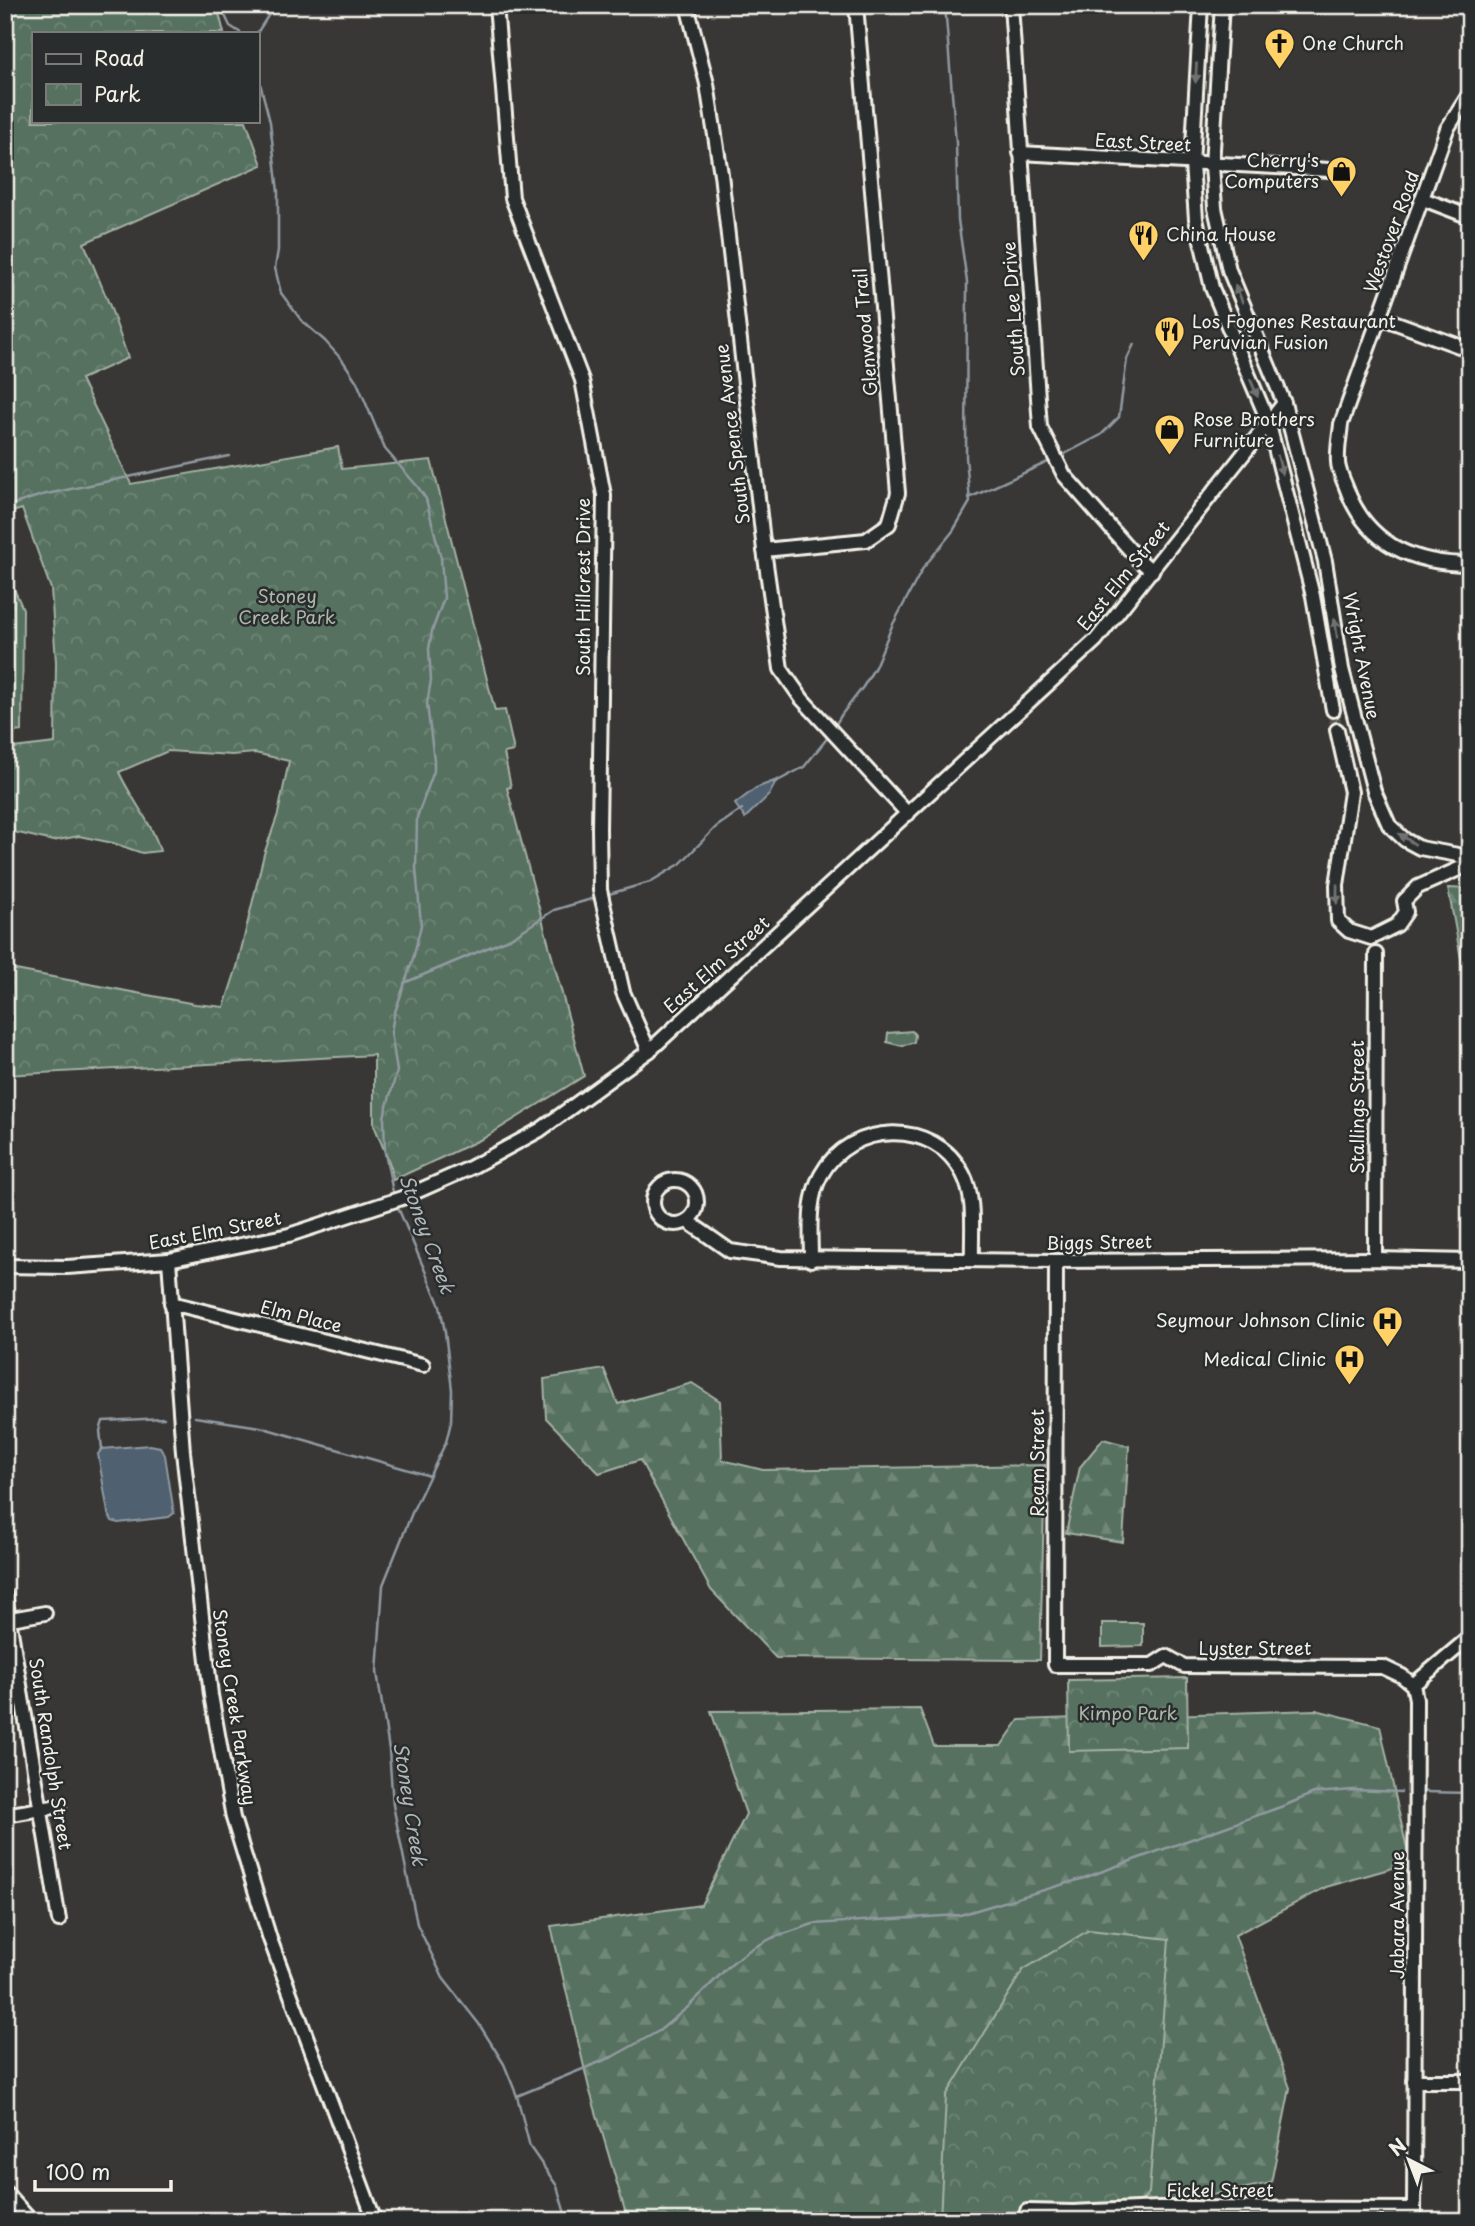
<svg xmlns="http://www.w3.org/2000/svg" width="1475" height="2226" viewBox="0 0 1475 2226" font-family="'Playpen Sans',sans-serif">
  <defs>
    <pattern id="forest-firs" width="22" height="20" patternUnits="userSpaceOnUse" patternTransform="scale(1.75)"><rect width="22" height="20" fill="#56715f"/><path d="M5 1l3.5 6h-7zM16 11l3.5 6h-7z" fill="#6f8676"/></pattern>
    <pattern id="park-crowns" width="20" height="18" patternUnits="userSpaceOnUse" patternTransform="scale(1.75)"><rect width="20" height="18" fill="#56715f"/><path d="M2 6a3 3 0 1 1 6 0M12 15a3 3 0 1 1 6 0" fill="none" stroke="#6f8676"/></pattern>
  </defs>
  <rect width="100%" height="100%" fill="#383736"/>
  <filter id="ink" filterUnits="userSpaceOnUse"><feTurbulence type="fractalNoise" baseFrequency=".0143" numOctaves="2"/><feDisplacementMap in="SourceGraphic" scale="14" xChannelSelector="R" yChannelSelector="G"/><feConvolveMatrix kernelMatrix="1 2 1 2 8 2 1 2 1" color-interpolation-filters="sRGB"/></filter>
  <g filter="url(#ink)">
    <path fill="#56715f" stroke="#a5b1a4" stroke-width="2" d="M1102,1623H1143V1646L1102,1647Z"/>
    <g fill="url(#forest-firs)" stroke="#a5b1a4" stroke-width="2">
      <path d="M5,569L23,609L22,731L5,733Z"/>
      <path d="M1448,888L1470,889V975L1462,964Z"/>
      <path d="M604,1369L618,1404L692,1383L720,1401L722,1460L763,1470L1045,1465L1040,1660L776,1658L711,1590L640,1460L599,1473L546,1418L544,1379Z"/>
      <path d="M1103,1439L1129,1446L1123,1542L1066,1533L1080,1467Z"/>
      <path d="M920,1709L934,1746H1001L1019,1720L1316,1710L1380,1726L1410,1863L1326,1887L1235,1935L1290,2088L1271,2183L1084,2221H628L589,2088L551,1926L701,1905L746,1814L711,1711Z"/>
    </g>
    <g fill="url(#park-crowns)" stroke="#a5b1a4" stroke-width="2">
      <path d="M5,5H217L224,33H33V121H246L262,165L84,243L110,306L128,358L81,379L131,484L338,447L342,469L431,460L495,711L505,710L514,751L504,753L511,787L507,788L584,1076L484,1138L393,1180L391,1167L374,1125V1055L5,1075V968L195,1004L224,1007L237,967L264,854L278,814L289,761L255,753L232,755L168,751L119,772C131,799 152,822 160,851L142,853L113,843L79,836L53,841L5,830V749L55,743L56,662L51,589L22,509L9,513L5,504Z"/>
      <path d="M912,1031L915,1035L914,1042C905,1047 897,1045 887,1042L888,1033Z"/>
      <path d="M1187,1678L1188,1748L1069,1751L1068,1680Z"/>
      <path d="M1089,1930L1169,1939L1149,2193L1123,2221H940L946,2096L1023,1970Z"/>
    </g>
    <g fill="#4f6071" stroke="#919aa1" stroke-width="2">
      <path d="M777,780L769,795L745,818L735,804L756,788Z"/>
      <path d="M150,1445L160,1447L165,1455L174,1513L169,1517L118,1523L112,1521L108,1513L98,1454L102,1449Z"/>
    </g>
    <g fill="none" stroke-linecap="round" stroke-linejoin="round">
      <g stroke="#919aa1" stroke-width="2.5">
        <path d="M220,5L230,26L241,33"/>
        <path d="M257,33L275,5"/>
        <path d="M257,55L259,79L270,122L278,192V250L275,268L281,293L301,320L325,341L343,361L357,382L385,449L418,487L426,499L441,558L444,598L432,631L429,649L431,680L427,704L434,760V771L417,817L416,868L421,925L413,959L394,1015L391,1032L397,1071L384,1117L385,1153L394,1197"/>
        <path d="M1061,456L1101,435L1119,417L1127,359L1134,344"/>
        <path d="M969,498L1048,462"/>
        <path d="M5,507L42,495L229,456"/>
        <path d="M834,727L842,714L863,687L875,667L892,626L923,568L953,531L970,502L966,457L967,282L958,220L956,143L945,5"/>
        <path d="M774,783L804,767L829,736"/>
        <path d="M609,894L650,882L680,864L716,827L742,809"/>
        <path d="M404,983L511,938L554,910L595,898"/>
        <path d="M396,1203L440,1306L445,1332L452,1390L451,1422L446,1442L414,1508L383,1585L377,1672L389,1750L393,1805L417,1924L443,1978L479,2024L504,2064L517,2096L530,2147L557,2186L567,2221"/>
        <path d="M195,1417L260,1427L430,1476"/>
        <path d="M102,1449L100,1431L103,1421L164,1418"/>
        <path d="M1424,1792L1470,1793"/>
        <path d="M517,2096L612,2057L659,2031L688,2007L732,1963L751,1949L772,1938L813,1924L960,1915L1081,1879L1286,1805L1314,1793L1353,1790L1401,1792"/>
      </g>
      <path stroke="#545351" stroke-width="12" stroke-dasharray="12 6" stroke-linecap="butt" d="M1333,710L1337,730"/>
      <defs>
        <g id="minor">
          <path d="M496,5L512,198L582,380L604,495L599,829L600,890L623,992L649,1051"/>
          <path d="M687,5L707,84L721,174L764,550L781,669L802,699L908,814"/>
          <path d="M1011,5L1040,427L1064,475L1137,558L1152,571"/>
          <path d="M1201,5L1192,164L1196,219L1212,288L1268,421L1313,596L1333,710"/>
          <path d="M1222,5L1212,165L1215,208L1229,270L1284,403L1325,561L1342,669L1374,791L1389,825L1405,840L1420,848L1458,855L1470,862"/>
          <path d="M1470,93L1447,129L1341,424C1340,436 1337,449 1338,462C1338,470 1343,479 1346,487C1366,544 1413,564 1470,564"/>
          <path d="M1020,153L1348,171"/>
          <path d="M1423,199L1470,217"/>
          <path d="M1380,317L1470,350"/>
          <path d="M764,550L866,540L889,524L898,493L856,5"/>
          <path d="M1337,730L1351,792L1337,885L1338,921L1349,931L1371,938L1397,925L1406,912L1404,901L1418,887L1470,864"/>
          <circle cx="675" cy="1202" r="22"/>
          <path d="M687,1221L730,1251L781,1258L1056,1261L1375,1259L1470,1261"/>
          <path d="M1375,1259L1376,954"/>
          <path d="M169,1260L183,1452L211,1695L233,1818L270,1939L375,2221"/>
          <path d="M811,1260C811,1232 807,1200 821,1175C850,1121 935,1118 963,1174C976,1199 971,1232 972,1259"/>
          <path d="M1056,1261L1055,1665H1152L1166,1656L1184,1666L1383,1667L1402,1676L1413,1685"/>
          <path d="M5,1266L67,1267L169,1260L289,1235L402,1198L470,1168L540,1130L649,1051L1096,640L1284,403"/>
          <path d="M171,1303L423,1365"/>
          <path d="M5,1595L59,1920"/>
          <path d="M5,1620L45,1613"/>
          <path d="M1413,1685L1416,1699L1414,2221"/>
          <path d="M1413,1685L1470,1637"/>
          <path d="M5,1815L59,1806"/>
          <path d="M1414,2081H1470"/>
          <path d="M5,2192L31,2221"/>
          <path d="M1027,2211L1073,2212L1159,2208L1414,2209"/>
        </g>
      </defs>
      <use href="#minor" stroke="#f4f1e8" stroke-width="18"/>
      <use href="#minor" stroke="#2a2d2e" stroke-width="12"/>
    </g>
    <defs><path id="oneway-solid" d="M-6-.8H1V-3.2L6.5 0L1 3.2V.8H-6Z" transform="scale(1.75)"/></defs>
    <g fill="#71726f">
      <use href="#oneway-solid" transform="translate(1196 73) rotate(93)"/>
      <use href="#oneway-solid" transform="translate(1239 294) rotate(-113)"/>
      <use href="#oneway-solid" transform="translate(1254 388) rotate(67)"/>
      <use href="#oneway-solid" transform="translate(1280 465) rotate(75)"/>
      <use href="#oneway-solid" transform="translate(1336 628) rotate(-98)"/>
      <use href="#oneway-solid" transform="translate(1407 839) rotate(-146)"/>
      <use href="#oneway-solid" transform="translate(1337 894) rotate(91)"/>
    </g>
  </g>
  <defs>
    <symbol id="church-pin" viewBox="-11 -11 22 30"><path d="M0 17L-7.5 6A9.5 9.5 0 1 1 7.5 6Z" fill="#ffd166" stroke="#2a2d2e"/><path d="M-1.2-6h2.4v3.5h3.3v2.4h-3.3V6h-2.4V-.1h-3.3v-2.4h3.3Z" fill="#111"/></symbol>
    <symbol id="shop-pin" viewBox="-11 -11 22 30"><path d="M0 17L-7.5 6A9.5 9.5 0 1 1 7.5 6Z" fill="#ffd166" stroke="#2a2d2e"/><path d="M-5-2.5h2.3a2.7 3.5 0 0 1 5.4 0H5L5.5 6h-11ZM-1.5-2.5h3a1.5 2.3 0 0 0-3 0Z" fill="#111"/></symbol>
    <symbol id="restaurant-pin" viewBox="-11 -11 22 30"><path d="M0 17L-7.5 6A9.5 9.5 0 1 1 7.5 6Z" fill="#ffd166" stroke="#2a2d2e"/><path d="M-5-6h1v4h1v-4h1v4h1v-4h1v5L-1.5 .5V6h-2V.5L-5-1ZM5-6V6H3V1.5H1.5Q1.5-4 5-6Z" fill="#111"/></symbol>
    <symbol id="hospital-pin" viewBox="-11 -11 22 30"><path d="M0 17L-7.5 6A9.5 9.5 0 1 1 7.5 6Z" fill="#ffd166" stroke="#2a2d2e"/><path d="M-5-5h3v3.5h4V-5h3V5h-3V1.5h-4V5h-3Z" fill="#111"/></symbol>
  </defs>
  <g fill-rule="evenodd">
    <use href="#church-pin" x="1262" y="26" width="35" height="47"/>
    <use href="#shop-pin" x="1324" y="154" width="35" height="47"/>
    <use href="#restaurant-pin" x="1126" y="218" width="35" height="47"/>
    <use href="#restaurant-pin" x="1152" y="314" width="35" height="47"/>
    <use href="#shop-pin" x="1152" y="412" width="35" height="47"/>
    <use href="#hospital-pin" x="1370" y="1304" width="35" height="47"/>
    <use href="#hospital-pin" x="1332" y="1342" width="35" height="47"/>
  </g>
  <g text-anchor="middle" stroke-width="5" stroke-linejoin="round" paint-order="stroke">
    <g font-size="18" fill="#f4f1e8" stroke="#2a2d2e" text-anchor="start">
      <text x="1302" y="50">One Church</text>
      <text x="1319" y="167" text-anchor="end">Cherry's<tspan x="1319" dy="21">Computers</tspan></text>
      <text x="1166" y="241">China House</text>
      <text x="1192" y="328">Los Fogones Restaurant<tspan x="1192" dy="21">Peruvian Fusion</tspan></text>
      <text x="1193" y="426">Rose Brothers<tspan x="1193" dy="21">Furniture</tspan></text>
      <text x="1365" y="1327" text-anchor="end">Seymour Johnson Clinic</text>
      <text x="1326" y="1366" text-anchor="end">Medical Clinic</text>
    </g>
    <g font-size="18" fill="#f4f1e8" stroke="#2a2d2e">
      <text transform="translate(1143 143) rotate(3)" y="6">East Street</text>
      <text transform="translate(1392 232) rotate(-70)" y="6">Westover Road</text>
      <text transform="translate(1014 309) rotate(-94)" y="6">South Lee Drive</text>
      <text transform="translate(866 332) rotate(-95)" y="6">Glenwood Trail</text>
      <text transform="translate(733 434) rotate(-97)" y="6">South Spence Avenue</text>
      <text transform="translate(1124 576) rotate(-51)" y="6">East Elm Street</text>
      <text transform="translate(584 587) rotate(-90)" y="6">South Hillcrest Drive</text>
      <text transform="translate(1361 656) rotate(79)" y="6">Wright Avenue</text>
      <text transform="translate(717 965) rotate(-42)" y="6">East Elm Street</text>
      <text transform="translate(1358 1107) rotate(-90)" y="6">Stallings Street</text>
      <text transform="translate(215 1231) rotate(-11)" y="6">East Elm Street</text>
      <text transform="translate(1099 1243) rotate(-1)" y="6">Biggs Street</text>
      <text transform="translate(301 1317) rotate(14)" y="6">Elm Place</text>
      <text transform="translate(1038 1463) rotate(-90)" y="6">Ream Street</text>
      <text x="1255" y="1655">Lyster Street</text>
      <text transform="translate(234 1707) rotate(81)" y="6">Stoney Creek Parkway</text>
      <text transform="translate(50 1754) rotate(81)" y="6">South Randolph Street</text>
      <text transform="translate(1398 1915) rotate(-90)" y="6">Jabara Avenue</text>
      <text x="1220" y="2197">Fickel Street</text>
    </g>
    <g font-size="18" fill="#adb7aa" stroke="#2a2d2e">
      <text x="287" y="603">Stoney<tspan x="287" dy="21">Creek Park</tspan></text>
      <text x="1128" y="1720">Kimpo Park</text>
    </g>
    <g font-size="19" font-style="italic" fill="#b2b7b8" stroke="#2a2d2e">
      <text transform="translate(427 1234) rotate(70)" y="7">Stoney Creek</text>
      <text transform="translate(410 1804) rotate(81)" y="7">Stoney Creek</text>
    </g>
  </g>
  <rect width="1475" height="2226" fill="none" stroke="#2a2d2e" stroke-width="28"/>
  <rect x="14" y="14" width="1447" height="2198" fill="none" stroke="#f4f1e8" stroke-width="2.5" filter="url(#ink)"/>
  <rect x="32" y="32" width="228" height="91" fill="#2a2d2e" stroke="#7b7b78" stroke-width="2"/>
  <rect x="46" y="54" width="35" height="10" fill="#2a2d2e" stroke="#7b7b78" stroke-width="2"/>
  <text x="94" y="66" font-size="21" fill="#f4f1e8">Road</text>
  <rect x="46" y="84" width="35" height="21" fill="url(#park-crowns)" stroke="#7b7b78" stroke-width="2"/>
  <text x="94" y="102" font-size="21" fill="#f4f1e8">Park</text>
  <g transform="translate(1409 2160) rotate(318)" stroke="#2a2d2e" stroke-width="5" paint-order="stroke">
  <path d="M0-5L12 26L0 18L-12 26Z" fill="#f4f1e8"/>
  <text y="-10" font-size="19" font-weight="bold" text-anchor="middle" fill="#f4f1e8">N</text>
  </g>
  <path d="M35 2180v10h136v-10" fill="none" stroke="#f4f1e8" stroke-width="3.5"/>
  <text x="46" y="2180" font-size="21" fill="#f4f1e8" stroke="#2a2d2e" stroke-width="5" paint-order="stroke">100 m</text>
</svg>
